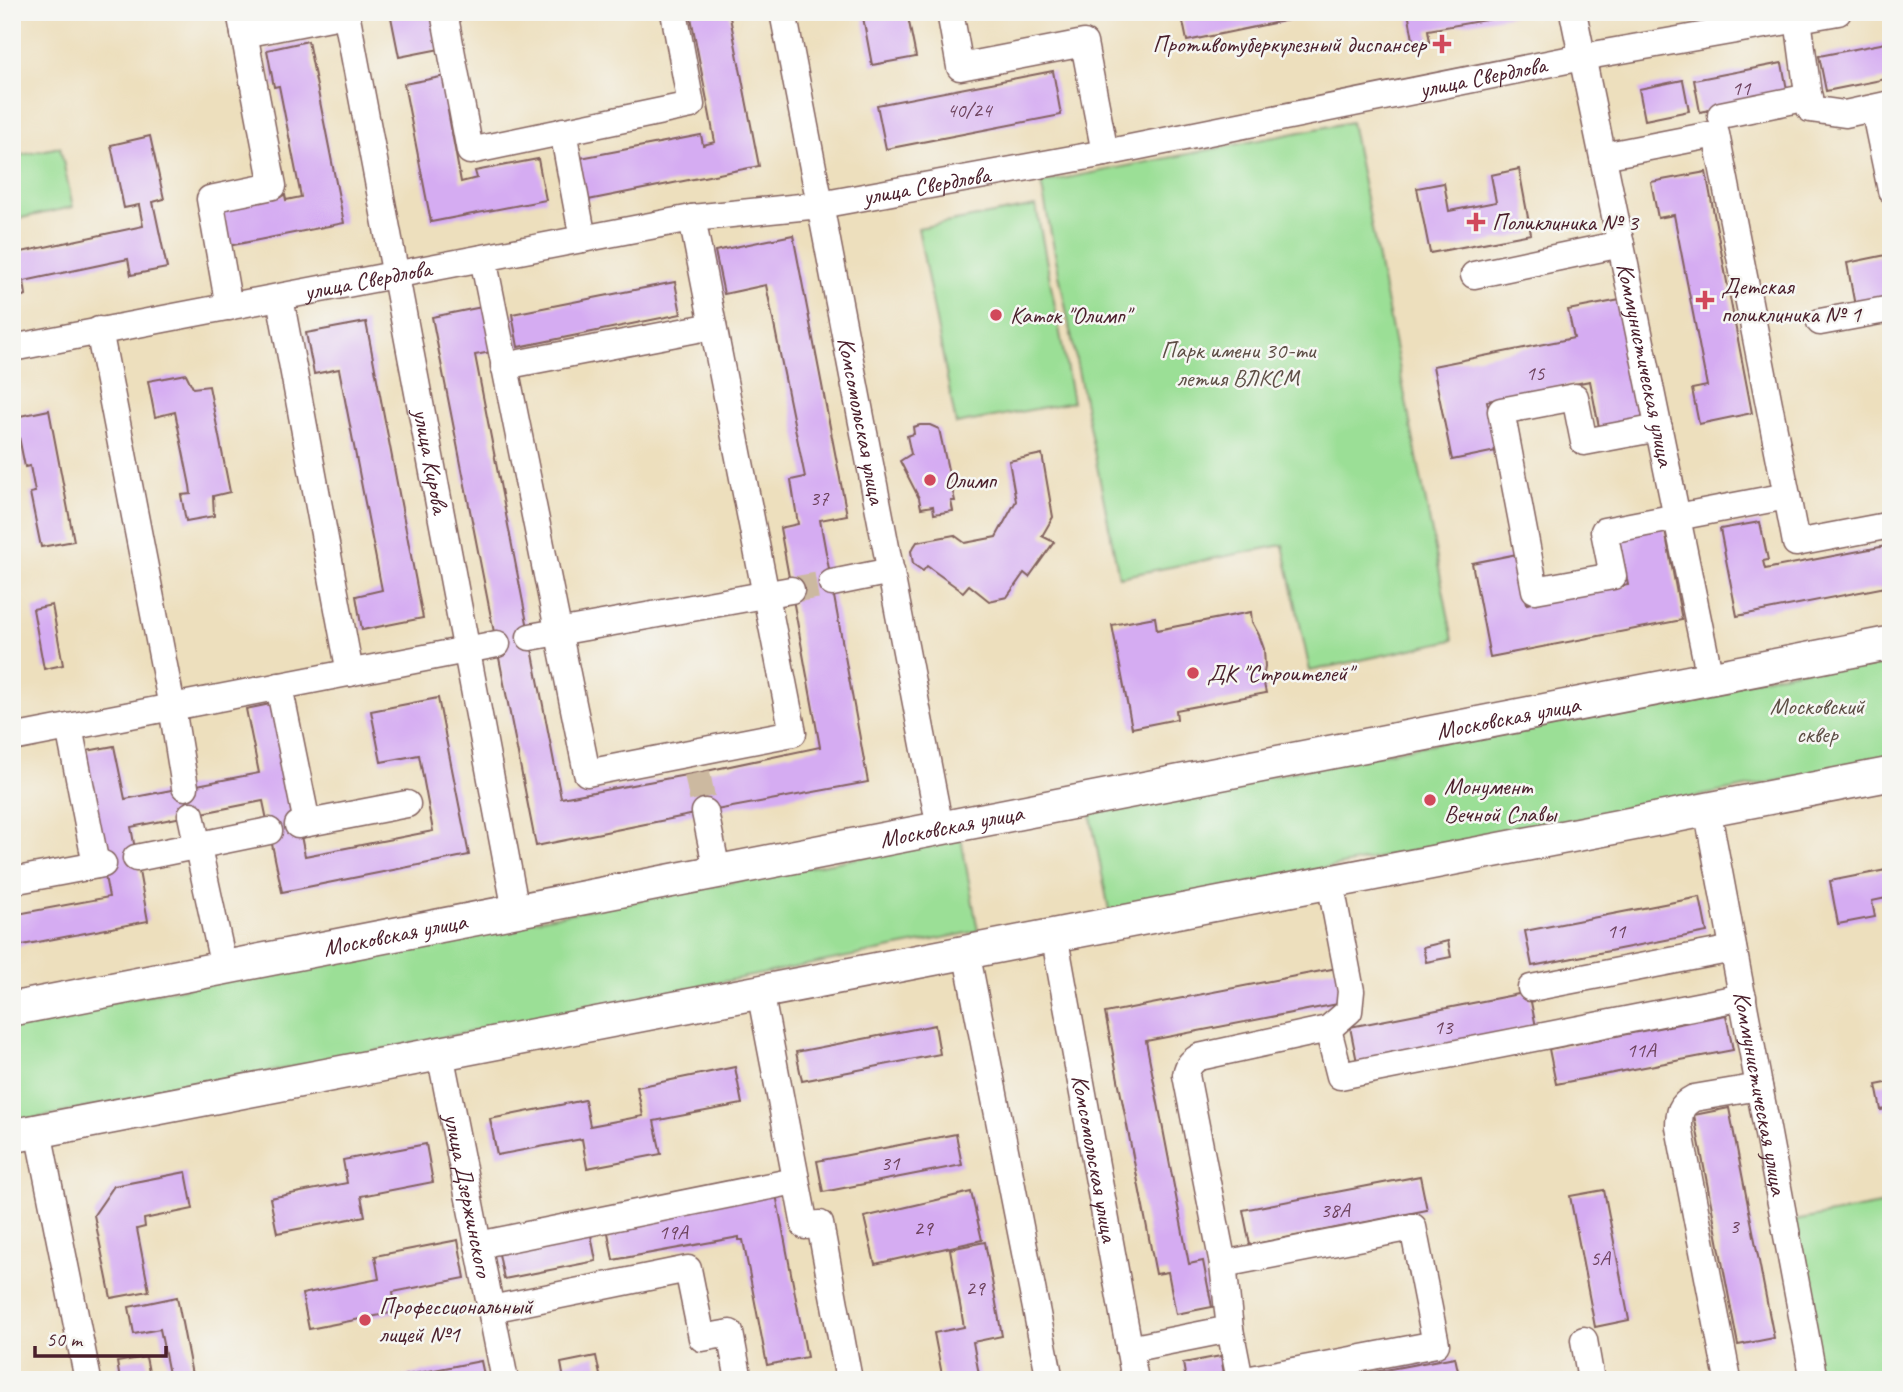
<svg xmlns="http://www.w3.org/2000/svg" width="1903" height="1392" viewBox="0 0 1903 1392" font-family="Caveat,sans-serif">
  <rect width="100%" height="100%" fill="#f6f6f2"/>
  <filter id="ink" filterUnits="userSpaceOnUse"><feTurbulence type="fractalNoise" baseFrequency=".0143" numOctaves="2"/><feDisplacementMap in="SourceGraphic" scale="14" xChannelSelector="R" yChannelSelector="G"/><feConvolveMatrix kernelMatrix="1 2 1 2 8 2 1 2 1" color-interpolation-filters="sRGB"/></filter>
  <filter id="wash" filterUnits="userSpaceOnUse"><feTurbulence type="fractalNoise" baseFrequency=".00686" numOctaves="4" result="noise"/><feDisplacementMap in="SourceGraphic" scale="28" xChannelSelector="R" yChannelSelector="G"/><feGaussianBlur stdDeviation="1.57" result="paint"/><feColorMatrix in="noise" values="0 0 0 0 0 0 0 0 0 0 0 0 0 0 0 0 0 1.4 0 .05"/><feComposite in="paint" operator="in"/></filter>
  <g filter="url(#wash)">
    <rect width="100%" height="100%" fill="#eddfbd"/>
    <g fill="#9bdf96" stroke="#727f60" stroke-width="2">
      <path d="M1351,122L1453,640L1310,671L1283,545L1119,577L1041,183Z"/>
      <path d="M60,147L73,207L12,220V157Z"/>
      <path d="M1036,206L1073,402L956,424L918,228Z"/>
      <path d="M1891,652V759L1109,910L1090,812Z"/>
      <path d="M961,838L978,931L12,1123V1021Z"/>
      <path d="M1891,1203V1380H1819L1789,1222Z"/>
    </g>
    <g id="blocks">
      <g fill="#d5acf2">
        <path d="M390,12H433L440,49L399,57Z"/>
        <path d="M690,12H729L759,166L578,202L570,160L701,135L703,145L715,142Z"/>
        <path d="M862,12H907L916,57L872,65Z"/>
        <path d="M1181,12H1323V13L1187,41Z"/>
        <path d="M1408,12H1520V14L1428,30L1430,42L1414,45Z"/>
        <path d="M308,41L344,223L228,246L221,208L285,195L286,200L301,197L279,86L274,87L267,50Z"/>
        <path d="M1891,42V78L1826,91L1819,56Z"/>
        <path d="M1782,63L1788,95L1700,112L1694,80Z"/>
        <path d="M1053,71L1061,115L886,149L877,105Z"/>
        <path d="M446,76L453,110L448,111L461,182L477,178L475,171L538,159L546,200L431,222L404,84Z"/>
        <path d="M1683,80L1689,111L1645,120L1639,89Z"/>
        <path d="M150,136L164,199L153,202L167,268L131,275L128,259L24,281L26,295L12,299V254L143,226L139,205L124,208L111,145Z"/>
        <path d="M1519,169L1531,234L1430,253L1417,188L1444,183L1449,211L1496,202L1491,175Z"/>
        <path d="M1706,172L1752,413L1699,424L1692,389L1707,386L1674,215L1658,218L1651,182Z"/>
        <path d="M793,235L847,515L820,520L868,782L705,812L536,846L432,317L487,306L496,351L475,355L561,798L697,773L820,747L780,528L798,524L791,480L805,477L766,285L724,294L715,251Z"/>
        <path d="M1891,254V300L1855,306L1847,263Z"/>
        <path d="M675,282L681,314L518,347L512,314Z"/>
        <path d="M1620,300L1644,423L1600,432L1590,381L1487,401L1496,451L1452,460L1433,366L1574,338L1568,310Z"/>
        <path d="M366,322L423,618L362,630L356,596L382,590L339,369L314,374L306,333Z"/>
        <path d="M186,374L193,388L209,386L230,492L213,496L214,516L186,521L181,495L191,494L190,486L175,412L155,417L148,381Z"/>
        <path d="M49,410L74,541L41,547L30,493L35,492L30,466L25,467L15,417Z"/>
        <path d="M920,425H930L939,429L955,501H951L953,511L934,514L933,506L921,508L919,498L900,461L911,454L907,436L914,434L913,427Z"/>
        <path d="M1042,454L1053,517L1042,536L1054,542L1029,577L1024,573L1007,597L989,601L969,585L963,592L927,566L923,571L913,564L911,551L917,542L954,535L965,543L996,537L1016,501L1009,461Z"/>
        <path d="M1760,522L1768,560L1763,561L1765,569L1891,545V586L1737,616L1720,529Z"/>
        <path d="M1664,525L1682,620L1490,657L1472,563L1517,554L1527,604L1628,585L1618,534Z"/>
        <path d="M52,605L63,665L44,669L33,609Z"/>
        <path d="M1251,612L1252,622L1259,635L1264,649L1265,667L1263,679L1266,693L1176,710L1177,719L1132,728L1112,625L1155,617L1157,630Z"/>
        <path d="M438,698L469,855L282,892L263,801L131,827L148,921L12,947V915L109,897L81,752L114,746L125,799L259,773L246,709L275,703L305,856L433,831L419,755L381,762L371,711Z"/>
        <path d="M1891,869V897L1872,901L1875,917L1838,924L1830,881Z"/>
        <path d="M1700,897L1707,932L1532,966L1525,931Z"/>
        <path d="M1448,941L1451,957L1426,962L1423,947Z"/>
        <path d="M1337,968L1343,1003L1146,1041L1189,1264L1203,1261L1212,1307L1176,1314L1168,1272L1156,1274L1105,1013Z"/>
        <path d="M1529,992L1536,1027L1357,1062L1350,1027Z"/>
        <path d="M1726,1015L1733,1050L1556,1084L1549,1049Z"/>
        <path d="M935,1025L940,1054L802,1081L796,1052Z"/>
        <path d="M735,1067L742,1104L654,1121L661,1154L587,1168L582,1139L497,1155L490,1119L585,1100L590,1126L643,1116L637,1087Z"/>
        <path d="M1891,1082V1108L1881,1110L1876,1085Z"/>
        <path d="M1729,1108L1774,1338L1738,1345L1694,1115Z"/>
        <path d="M956,1134L962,1165L823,1192L817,1161Z"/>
        <path d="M426,1144L433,1182L361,1196L365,1216L277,1233L270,1198L347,1183L343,1160Z"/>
        <path d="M186,1172L193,1209L144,1219L145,1227L137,1229L149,1291L111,1298L94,1215L114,1186Z"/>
        <path d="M1420,1176L1427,1210L1250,1245L1243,1210Z"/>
        <path d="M775,1189L807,1357L767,1365L743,1240H739V1237L613,1260L607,1227Z"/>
        <path d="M1604,1190L1629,1320L1595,1327L1570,1196Z"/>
        <path d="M971,1192L982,1240L875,1264L864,1217Z"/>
        <path d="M590,1230L596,1261L504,1279L498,1249Z"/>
        <path d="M458,1240L465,1278L393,1292L396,1312L309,1329L302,1294L379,1279L375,1256Z"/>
        <path d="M985,1242L1002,1336L973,1342L980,1380H943L934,1333L964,1327L950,1249Z"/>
        <path d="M177,1297L193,1380H120L117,1362L146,1357L150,1377L169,1374L160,1329L134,1334L129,1307Z"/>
        <path d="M596,1356L601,1380H564L561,1363Z"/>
        <path d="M1221,1356L1225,1380H1186L1183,1363Z"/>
        <path d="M1455,1357L1460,1380H1342V1378Z"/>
        <path d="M481,1361L485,1380H399L398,1377Z"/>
      </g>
    </g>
  </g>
  <g filter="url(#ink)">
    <use href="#blocks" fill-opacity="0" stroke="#83625e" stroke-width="2"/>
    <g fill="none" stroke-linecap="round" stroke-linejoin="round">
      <g stroke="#ccb9a0" stroke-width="26" stroke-dasharray="26 13" stroke-linecap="butt">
        <path d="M791,590L832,583"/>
        <path d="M697,773L705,812"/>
      </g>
      <defs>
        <g id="minor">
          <path id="s1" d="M346,12L516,911"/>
          <path d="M444,12L470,151L691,105L674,12"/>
          <path id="s2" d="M783,12L940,828"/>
          <path d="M950,12L960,67L1084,43L1105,153"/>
          <path id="s3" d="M1573,12L1710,678"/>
          <path d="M1798,19L1810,109L1845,114L1891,104"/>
          <path d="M244,34L346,14"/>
          <path d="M1874,108L1891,190"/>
          <path d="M1721,115L1809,97"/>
          <path d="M563,131L583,239"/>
          <path d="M1603,156L1716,134L1787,496"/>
          <path d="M483,258L587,773L793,733L692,218"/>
          <path d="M1474,275L1621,244"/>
          <path d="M280,298L350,673"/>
          <path d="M229,307L210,199L273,186L240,12"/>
          <path d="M1820,322L1891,309"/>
          <path d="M99,330L172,707L185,787"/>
          <path id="s4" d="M12,348L692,218L820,205L1105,153L1582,57L1838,12"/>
          <path d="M504,366L713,326"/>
          <path d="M1659,428L1584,442L1575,397L1501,411L1535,590L1613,576L1604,531L1787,496L1796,543L1891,525"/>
          <path d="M832,583L891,571"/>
          <path d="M530,637L791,590"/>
          <path d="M279,686L307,823"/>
          <path d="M69,727L96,865"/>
          <path d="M12,738L497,644"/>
          <path id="s5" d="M1707,808L1814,1380"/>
          <path d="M705,812L717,871"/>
          <path d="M191,815L224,968"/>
          <path d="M298,825L407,804"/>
          <path d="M136,858L269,831"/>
          <path d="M12,881L103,864"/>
          <path id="s6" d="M1054,934L1135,1380"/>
          <path d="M966,951L1050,1380"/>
          <path d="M1531,988L1733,949"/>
          <path d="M760,991L805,1226L820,1224L849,1380"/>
          <path d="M1328,1029L1340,1076L1743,997"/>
          <path id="s7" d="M440,1053L505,1380"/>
          <path d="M38,1131L88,1380"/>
          <path d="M478,1245L795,1181"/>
          <path d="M1223,1264L1413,1227L1436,1344L1246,1380"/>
          <path d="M491,1309L688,1269L702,1338L730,1333L739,1380"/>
          <path d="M1230,1329L1240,1380"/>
          <path d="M1584,1340L1591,1380"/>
          <path d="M1129,1349L1230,1329L1223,1264L1186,1075C1188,1065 1191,1062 1199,1057L1328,1029L1349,1011L1351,991L1330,881"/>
          <path d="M1728,1380L1679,1127C1679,1113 1680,1105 1694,1098L1759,1087"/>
        </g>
        <g id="major">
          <path id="s8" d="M12,1009L1891,643"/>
          <path d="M12,1136L1891,774"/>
        </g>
      </defs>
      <use href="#minor" stroke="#83625e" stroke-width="29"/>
      <use href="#major" stroke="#83625e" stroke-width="36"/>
      <use href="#minor" stroke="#fff" stroke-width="26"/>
      <use href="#major" stroke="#fff" stroke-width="33"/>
    </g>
  </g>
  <g fill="#d1495b" stroke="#f6f6f2" stroke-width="2.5">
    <path d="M1438.5 33.5h7v7h7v7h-7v7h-7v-7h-7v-7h7z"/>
    <path d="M1472.5 211.5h7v7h7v7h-7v7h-7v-7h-7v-7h7z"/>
    <path d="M1701.5 289.5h7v7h7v7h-7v7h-7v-7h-7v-7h7z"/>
    <circle cx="996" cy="315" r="7"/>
    <circle cx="930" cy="480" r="7"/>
    <circle cx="1193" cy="673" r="7"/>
    <circle cx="1430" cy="800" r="7"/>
    <circle cx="365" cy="1320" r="7"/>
  </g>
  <g text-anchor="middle" stroke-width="5" stroke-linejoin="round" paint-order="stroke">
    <g font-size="21" fill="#6d425d">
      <text x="1741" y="95">11</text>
      <text x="969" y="117">40/24</text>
      <text x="1535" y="380">15</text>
      <text x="819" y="505">37</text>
      <text x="1616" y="938">11</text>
      <text x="1443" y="1034">13</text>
      <text x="1641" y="1057">11А</text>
      <text x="890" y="1170">31</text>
      <text x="1335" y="1217">38А</text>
      <text x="1734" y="1233">3</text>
      <text x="923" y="1235">29</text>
      <text x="673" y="1239">19А</text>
      <text x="1600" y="1265">5А</text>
      <text x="975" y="1295">29</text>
    </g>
    <g font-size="24" fill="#4a1f2b" stroke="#f6f6f2" text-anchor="start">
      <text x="1426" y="52" text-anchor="end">Противотуберкулезный диспансер</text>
      <text x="1492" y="230">Поликлиника № 3</text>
      <text x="1721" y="294">Детская<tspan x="1721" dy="28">поликлиника № 1</tspan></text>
      <text x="1010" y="323">Каток "Олимп"</text>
      <text x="944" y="488">Олимп</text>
      <text x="1207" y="681">ДК "Строителей"</text>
      <text x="1444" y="794">Монумент<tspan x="1444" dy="28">Вечной Славы</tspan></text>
      <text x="379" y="1314">Профессиональный<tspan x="379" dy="28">лицей №1</tspan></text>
    </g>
    <g font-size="24" fill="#4a1f2b" stroke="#f6f6f2">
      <text dy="8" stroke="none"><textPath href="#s4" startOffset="1496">улица Свердлова</textPath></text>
      <text dy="8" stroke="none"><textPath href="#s4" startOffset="929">улица Свердлова</textPath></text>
      <text dy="8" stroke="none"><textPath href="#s4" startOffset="362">улица Свердлова</textPath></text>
      <text dy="8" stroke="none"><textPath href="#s3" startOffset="360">Коммунистическая улица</textPath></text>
      <text dy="8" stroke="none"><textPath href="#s2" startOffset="416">Комсомольская улица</textPath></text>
      <text dy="8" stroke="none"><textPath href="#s1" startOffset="457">улица Кирова</textPath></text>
      <text dy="8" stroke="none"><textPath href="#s8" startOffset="1524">Московская улица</textPath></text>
      <text dy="8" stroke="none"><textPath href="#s8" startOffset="957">Московская улица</textPath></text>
      <text dy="8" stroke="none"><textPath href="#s8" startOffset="390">Московская улица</textPath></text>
      <text dy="8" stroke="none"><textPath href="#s5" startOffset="290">Коммунистическая улица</textPath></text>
      <text dy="8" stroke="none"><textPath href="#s6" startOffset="228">Комсомольская улица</textPath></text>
      <text dy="8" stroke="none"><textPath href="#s7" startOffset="145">улица Дзержинского</textPath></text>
    </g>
    <g font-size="24" fill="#5e4f46" stroke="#f6f6f2">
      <text x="1238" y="358">Парк имени 30-ти<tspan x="1238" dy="28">летия ВЛКСМ</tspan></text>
      <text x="1817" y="714">Московский<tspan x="1817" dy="28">сквер</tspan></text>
    </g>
  </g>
  <rect width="1903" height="1392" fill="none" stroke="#f6f6f2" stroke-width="42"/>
  <path d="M35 1346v10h131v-10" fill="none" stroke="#4a1f2b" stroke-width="3.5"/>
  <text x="46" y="1346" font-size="21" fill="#4a1f2b" stroke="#f6f6f2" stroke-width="5" paint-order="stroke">50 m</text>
</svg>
